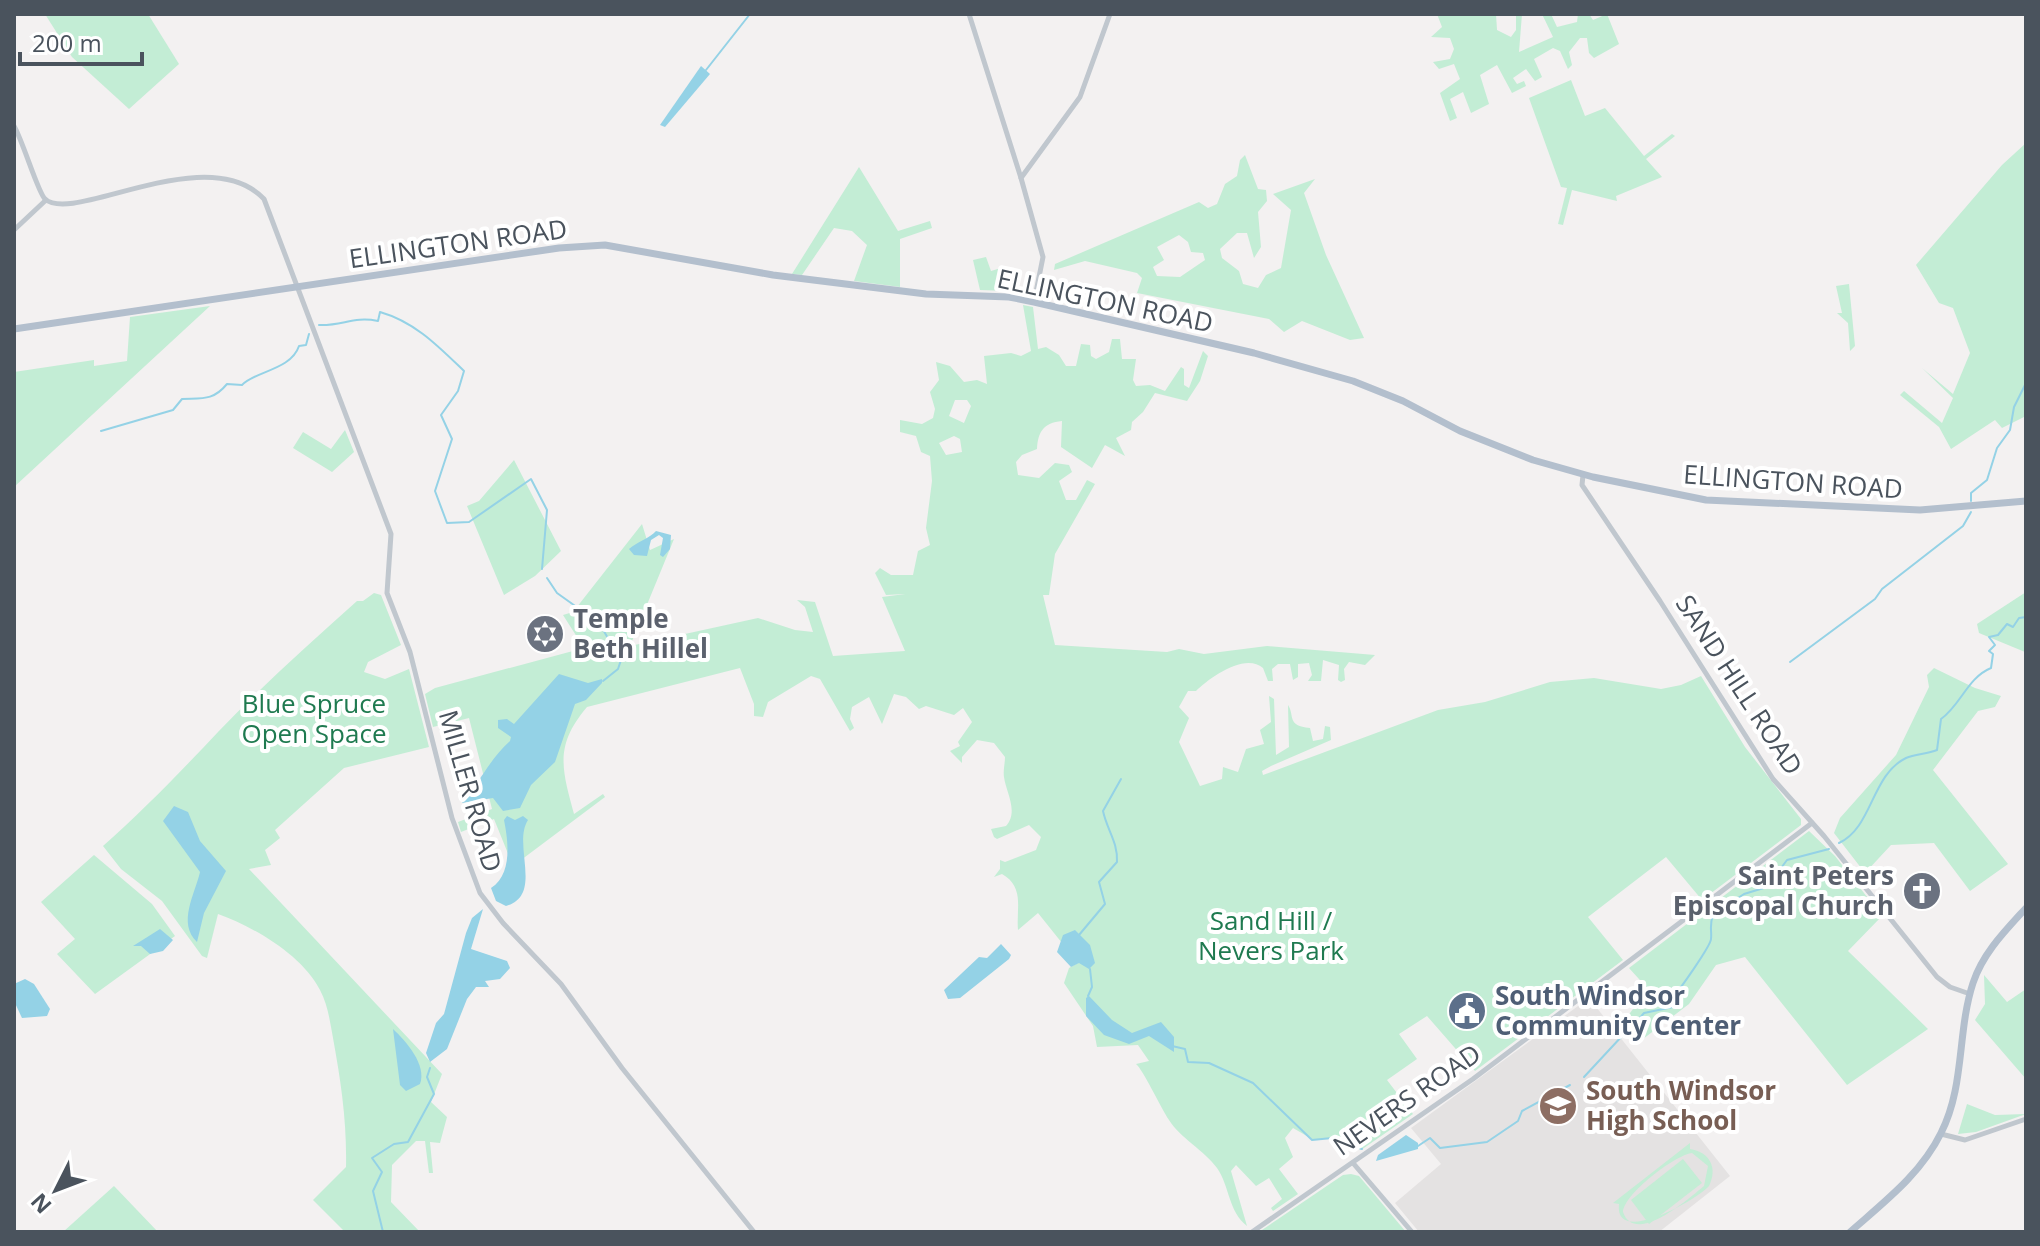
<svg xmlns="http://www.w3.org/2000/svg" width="2040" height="1246" viewBox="0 0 2040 1246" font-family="'Open Sans',sans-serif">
  <rect width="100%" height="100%" fill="#f3f1f1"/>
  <path fill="#e4e2e2" d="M1589,998L1730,1176L1659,1232H1419L1395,1203L1441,1164L1411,1128Z"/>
  <g fill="#c3edd5" fill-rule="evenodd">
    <path d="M45,14H148L179,64L129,109L72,57Z"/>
    <path d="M1437,14H1496L1497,30L1511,37L1516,30V14H1522L1519,52L1553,37L1542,14H1551L1557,27L1577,22L1578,14H1589L1593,20L1607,14L1619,44L1594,58L1589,53L1587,38H1580L1569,52L1572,65L1568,69L1560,51L1553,48L1534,59L1542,77L1535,81L1526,69L1513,78L1517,84L1524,81L1526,86L1512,93L1497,65L1480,75L1489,104L1471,113L1463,92L1450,99L1457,118L1450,121L1440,93L1460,79L1454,64L1439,69L1433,62L1450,59L1454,49L1450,38L1431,37L1442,27Z"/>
    <path d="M1571,80L1585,116L1605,108L1644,156L1672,134L1675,136L1646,159L1662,177L1616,196L1617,201L1572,190L1563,225L1558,224L1567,188L1561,187L1529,98Z"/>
    <path d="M2026,143V416L2002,428L1995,420L1951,449L1939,427L1900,395L1904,391L1942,423L1953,398L1922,368L1953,394L1970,353L1953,308L1939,303L1916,265L2002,165Z"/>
    <path d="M1245,155L1258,189L1266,190L1267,201L1258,212L1261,247L1254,258L1247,233H1237L1220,249L1222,258L1239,271L1243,284L1258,288L1266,275L1281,268L1291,210L1273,194L1315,179L1304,193L1326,255L1364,338L1350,340L1302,321L1284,332L1269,319L1137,293L1142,278L1137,273L1085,261L1054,270L1055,264L1199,202L1208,208L1217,204L1225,184L1237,176L1240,160ZM1179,235L1188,242L1191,252L1203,253L1205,260L1180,277L1157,276L1153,267L1164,260L1157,247Z"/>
    <path d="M859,167L898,231L930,221L932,228L900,239V287L854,281L867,245L852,231L834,228L802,275L792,274Z"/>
    <path d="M986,257L991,271L1001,268L1008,291L980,290L973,260Z"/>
    <path d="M1849,284L1855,346L1850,351L1848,323L1837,313H1842L1836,286Z"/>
    <path d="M1023,305L1033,307L1038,349L1046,347L1059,355L1066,366H1076L1081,344L1090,345L1091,356L1096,359L1109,352L1112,339H1120L1122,359H1136L1133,380L1136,386L1150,385L1165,391L1181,367L1184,369V385L1189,388L1203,351L1208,356L1200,381L1187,401L1155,393L1143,412L1132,422L1131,430L1116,438L1125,456L1105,445L1092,468L1061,447L1062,421C1043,423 1038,432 1037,449L1022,455L1016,462L1018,475L1039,478L1055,463L1069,465L1072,472L1059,481L1066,500H1076L1087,480L1095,484L1055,554L1049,595H1043L1055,645L1167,652L1179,649L1204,654L1267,646L1375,655L1365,665L1349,662L1344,669L1345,680L1341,682L1338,680L1339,665L1323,660L1321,681H1308L1312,675L1309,663L1298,664V677L1293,680L1290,664H1278L1272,669L1273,681H1268L1263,668C1245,652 1209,678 1196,691H1188L1179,707L1189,718L1179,742L1200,786L1222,779L1223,767L1238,772L1246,749L1264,744L1260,730L1271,722L1269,696L1274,699L1276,755L1289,747L1288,705C1295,715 1286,726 1310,728L1313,741L1323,739L1325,726L1330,727L1331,740L1271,766L1262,771L1263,775L1438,710L1485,702L1550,682L1594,678L1661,689L1681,685L1701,676L1745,747L1801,819V825L1702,900L1666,857L1588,917L1623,960L1475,1071L1427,1016L1399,1034L1417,1059L1387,1080L1413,1114L1361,1150L1337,1139H1312L1293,1128L1285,1138L1293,1157L1279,1169L1298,1194L1273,1211L1271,1208L1282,1199L1269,1178L1256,1186L1236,1165L1231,1171L1247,1226C1228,1211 1230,1187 1217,1168C1204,1150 1180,1138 1169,1120C1161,1108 1142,1068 1136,1064L1149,1061L1138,1045L1097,1047L1093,1026L1064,983L1069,968L1078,963L1038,913L1018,930C1016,909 1025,887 1002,874L994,877L1000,869V860L1005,862L1036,850L1041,837L1029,825L997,839L994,837L991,829L1006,826C1019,812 1006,792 1004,777C1003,771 1005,763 1005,757L994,743L977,740L962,757V763L950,751L960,746L958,742L972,722L963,708L954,715L926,706L919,709L906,697L894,694L882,724L869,697L852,707L850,719L854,728L850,731L820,679L811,676L768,702L763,717L754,716V704L740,668L587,707C554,746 562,769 574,814L603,794L605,797L513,866L494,819L461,832L458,822L492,809L469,718L433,727L425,694L435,688L584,648L563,615L573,612L642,524L650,550L674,539L630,646L758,618L795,630L813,632L805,607L797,600L815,602L833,656L905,651L882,597L905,594L886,595L875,573L880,568L891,575H913L918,551L930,545L926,528L932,481L930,456L921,452L916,436L900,432V420L922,424L933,418L935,409L930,392L939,380L936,362L950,366L964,382L977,380L987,384L984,356L1011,353L1021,356L1031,351ZM955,400H967L971,406L964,423L949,416ZM954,436L960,439L962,452L946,455L939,443Z"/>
    <path d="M210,306L14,487V372L94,360V366L127,361L130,317Z"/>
    <path d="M345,430L354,452L332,472L293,448L303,432L331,449Z"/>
    <path d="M514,460L561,551L535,576L504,595L467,506L479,501Z"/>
    <path d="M2026,592L2025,652L1979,633L1977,624Z"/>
    <path d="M374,593L381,595L401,645L368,662L364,672L385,679L409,669L429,747L344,768L275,830L280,838L265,850L271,865L249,869L442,1074L431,1102L447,1117L440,1143L430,1142L433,1173H429L425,1141H416L392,1165L391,1202L420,1232H345L313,1200L346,1167C347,1122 341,1082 333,1038C330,1022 328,1005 320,990C302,955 254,927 218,914L207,958L202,956L162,901L121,869L103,846C144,810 185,767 218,732C262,686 310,643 357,601H363Z"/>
    <path d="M1934,668L1975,688L2001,696L1995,707L1978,711L1933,770L2008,864L1970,891L1934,843L1891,845L1865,873L1834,833L1840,818L1896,755L1929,687L1927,675Z"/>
    <path d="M1809,831L1835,856L1882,916L1848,951L1928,1029L1847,1085L1745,957L1716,965L1689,1004L1643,1039L1627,1017L1648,989L1629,968Z"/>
    <path d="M94,855L152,904L175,936L95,994L57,954L75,939L41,902Z"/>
    <path d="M1984,975L2007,1002L2026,989V1079L1975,1020L1985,1004Z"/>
    <path d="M1967,1104L1995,1115L2026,1114L1976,1132L1958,1134Z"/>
    <path d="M1690,1143V1149C1710,1152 1718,1168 1709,1186C1694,1202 1614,1246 1619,1204L1613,1203ZM1692,1153L1708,1166L1704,1186C1687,1200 1635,1246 1623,1212C1624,1194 1675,1155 1692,1153Z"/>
    <path d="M1683,1159L1702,1183L1649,1224L1631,1200Z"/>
    <path d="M1351,1174L1359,1176L1406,1232H1259L1343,1175Z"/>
    <path d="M114,1186L158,1232H63Z"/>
  </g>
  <g fill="#94d2e6">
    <path d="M701,66L710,74L665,127L660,125Z"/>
    <path d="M656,531L671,535L670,549L663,557L660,555L663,538L659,535L651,540L647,556L634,555L629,549C637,542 650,538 656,531Z"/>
    <path d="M559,674L588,683L602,679V683L586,700L575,704L555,762L531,785L520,808L503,811L493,798L462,803C480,782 489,760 510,741L511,737L498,728V720L507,719L514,724Z"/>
    <path d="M174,806L188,812L200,841L226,871L204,913L197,942C177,923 195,894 200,872L163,821Z"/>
    <path d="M523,816L528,820C512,845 544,895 506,906L496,901L491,888C513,874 508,840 504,820L507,816L515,820Z"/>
    <path d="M483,909L471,949L507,961L510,968L500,979L485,981L489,987H476L467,999L447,1049L430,1062L426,1053L436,1023L444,1014L466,933L472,918Z"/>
    <path d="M160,929L173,940L163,951L150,954L141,946H133Z"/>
    <path d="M1075,930L1090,945L1095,963L1089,969L1079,963L1071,967L1057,952L1063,935Z"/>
    <path d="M1001,944L1011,955L1009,959L960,998L948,999L944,990L979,957L987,958Z"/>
    <path d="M25,979L34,984L50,1009L47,1016L22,1018L14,1001V984Z"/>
    <path d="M1089,996L1112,1020L1132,1033L1161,1022L1174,1037V1052L1149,1036L1129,1044L1104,1035L1086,1016V998Z"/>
    <path d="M393,1029C406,1041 427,1065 420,1084L406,1091L400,1085Z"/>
    <path d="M1406,1135L1418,1143V1149L1376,1161L1378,1155Z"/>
  </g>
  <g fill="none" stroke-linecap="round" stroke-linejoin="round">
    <g stroke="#94d2e6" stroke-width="2">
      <path d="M706,70L750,14"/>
      <path d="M319,325C343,326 353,316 378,321L380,312C415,322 438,346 464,371L458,391L441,415L452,439L435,491L447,523L469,522L531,479L547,510L542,569"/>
      <path d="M101,431L173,410L182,399C202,398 213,401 227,384L242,385C255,371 291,370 299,346L306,345L309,334"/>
      <path d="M1971,501V493L1987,480L1997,448L2010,430L2014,407L2026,383"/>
      <path d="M547,578L557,593L599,623L621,660L618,669L603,681"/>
      <path d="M1790,662L1875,599L1882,589L1963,526L1971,512"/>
      <path d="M1839,843C1873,827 1871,775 1906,758C1915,754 1927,754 1937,750L1941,719C1961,705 1967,678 1991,668L1993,654L1989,651L1995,645L1989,637L1998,635L2007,624L2013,627L2019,618L2026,617"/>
      <path d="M1079,935L1105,904L1099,882L1117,862C1118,842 1107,830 1103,811L1121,779"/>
      <path d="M1088,996L1092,987L1090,969"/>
      <path d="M1632,1027L1644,1013L1673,1007V996C1678,993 1711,945 1711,939C1712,930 1709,926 1713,915L1744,894L1767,887L1787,860L1829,849"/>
      <path d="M1172,1046L1185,1049L1188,1062L1209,1063L1253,1083L1312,1140L1332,1138L1362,1149"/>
      <path d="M1584,1077L1623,1035"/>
      <path d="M1418,1146L1430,1138L1440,1148L1487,1142L1518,1121L1522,1111L1570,1085"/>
      <path d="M383,1232L373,1191L382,1172L372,1158L394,1144L408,1142L434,1094L427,1077L430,1068"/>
    </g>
    <g stroke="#c0c7ce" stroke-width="5">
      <path d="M969,14L1021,178"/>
      <path d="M14,126C23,141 38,193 45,199C73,225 207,139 264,199L391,534L387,593L410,652L452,818L480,893L503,923L561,984L622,1068L754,1232"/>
      <path d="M14,230L46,200"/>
      <path d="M1034,302L1043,257L1021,178L1080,97L1110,14"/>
      <path d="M1583,475L1582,485L1660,601L1773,779L1824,836L1937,977L1950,987L1970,994"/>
      <path d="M1941,1134L1965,1140L2026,1119"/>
      <path d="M1353,1163L1412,1232"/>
      <path d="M1252,1232L1473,1079L1812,823"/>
    </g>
    <g stroke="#b3bfcd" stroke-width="7">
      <path d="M14,329L559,248L605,245L773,275L926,294L1009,297L1034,302L1254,353L1353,381L1403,401L1460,431L1533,460L1593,477L1706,500L1920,510L2026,501"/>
      <path d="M1850,1232C1884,1202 1921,1174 1941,1133C1965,1086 1957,1032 1973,983C1983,953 2005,931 2026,908"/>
    </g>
  </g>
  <defs>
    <symbol id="synagogue-disc" viewBox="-11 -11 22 22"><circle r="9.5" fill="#6b7280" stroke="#fff"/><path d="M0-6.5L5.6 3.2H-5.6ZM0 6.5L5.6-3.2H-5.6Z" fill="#fff"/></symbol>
    <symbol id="church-disc" viewBox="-11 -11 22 22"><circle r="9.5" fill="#6b7280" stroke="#fff"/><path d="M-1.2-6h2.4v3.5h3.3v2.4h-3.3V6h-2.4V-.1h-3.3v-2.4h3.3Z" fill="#fff"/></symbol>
    <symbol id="civic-disc" viewBox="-11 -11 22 22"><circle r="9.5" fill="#5c6f8a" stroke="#fff"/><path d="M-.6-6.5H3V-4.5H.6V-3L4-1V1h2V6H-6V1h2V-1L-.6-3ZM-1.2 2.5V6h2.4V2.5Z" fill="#fff"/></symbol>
    <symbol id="school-disc" viewBox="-11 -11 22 22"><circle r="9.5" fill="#8d6e63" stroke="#fff"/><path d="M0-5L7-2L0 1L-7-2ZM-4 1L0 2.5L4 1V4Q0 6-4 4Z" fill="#fff"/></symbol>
  </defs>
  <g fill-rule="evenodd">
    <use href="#synagogue-disc" x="523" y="612" width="44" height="44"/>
    <use href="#church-disc" x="1900" y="869" width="44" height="44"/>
    <use href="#civic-disc" x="1445" y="989" width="44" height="44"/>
    <use href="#school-disc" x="1536" y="1084" width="44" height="44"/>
  </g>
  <g text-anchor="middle" stroke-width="8" stroke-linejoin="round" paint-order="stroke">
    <g font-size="26" fill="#4a535d" stroke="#fff">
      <text transform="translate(458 244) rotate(-8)" y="9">ELLINGTON ROAD</text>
      <text transform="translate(1105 301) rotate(12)" y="9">ELLINGTON ROAD</text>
      <text transform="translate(1793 482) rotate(4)" y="9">ELLINGTON ROAD</text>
      <text transform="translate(1739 685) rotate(57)" y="9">SAND HILL ROAD</text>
      <text transform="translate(470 791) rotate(74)" y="9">MILLER ROAD</text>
      <text transform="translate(1407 1100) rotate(-35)" y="9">NEVERS ROAD</text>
    </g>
    <g font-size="26" font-weight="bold" fill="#5b616d" stroke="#fff" text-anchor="start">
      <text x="573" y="628">Temple<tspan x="573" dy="30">Beth Hillel</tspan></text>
      <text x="1894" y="885" text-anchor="end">Saint Peters<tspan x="1894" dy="30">Episcopal Church</tspan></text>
    </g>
    <g font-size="26" fill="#1f7a50" stroke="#fff">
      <text x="314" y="713">Blue Spruce<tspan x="314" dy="30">Open Space</tspan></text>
      <text x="1271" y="930">Sand Hill /<tspan x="1271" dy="30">Nevers Park</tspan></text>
    </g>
    <g font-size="26" font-weight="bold" fill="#4e5e75" stroke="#fff" text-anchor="start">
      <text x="1495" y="1005">South Windsor<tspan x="1495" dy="30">Community Center</tspan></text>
    </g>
    <g font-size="26" font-weight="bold" fill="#785e54" stroke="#fff" text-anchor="start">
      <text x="1586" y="1100">South Windsor<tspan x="1586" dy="30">High School</tspan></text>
    </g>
  </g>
  <rect width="2040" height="1246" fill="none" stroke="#4a535d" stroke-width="32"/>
  <g transform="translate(56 1190) rotate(228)" stroke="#ffffff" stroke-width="6" paint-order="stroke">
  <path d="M0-6L14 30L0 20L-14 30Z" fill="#4a535d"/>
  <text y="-12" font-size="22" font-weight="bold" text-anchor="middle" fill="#4a535d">N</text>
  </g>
  <path d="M20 52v12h122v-12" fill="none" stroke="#4a535d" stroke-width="4"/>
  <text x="32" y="52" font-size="24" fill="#4a535d" stroke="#ffffff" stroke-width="6" paint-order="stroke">200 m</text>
</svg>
